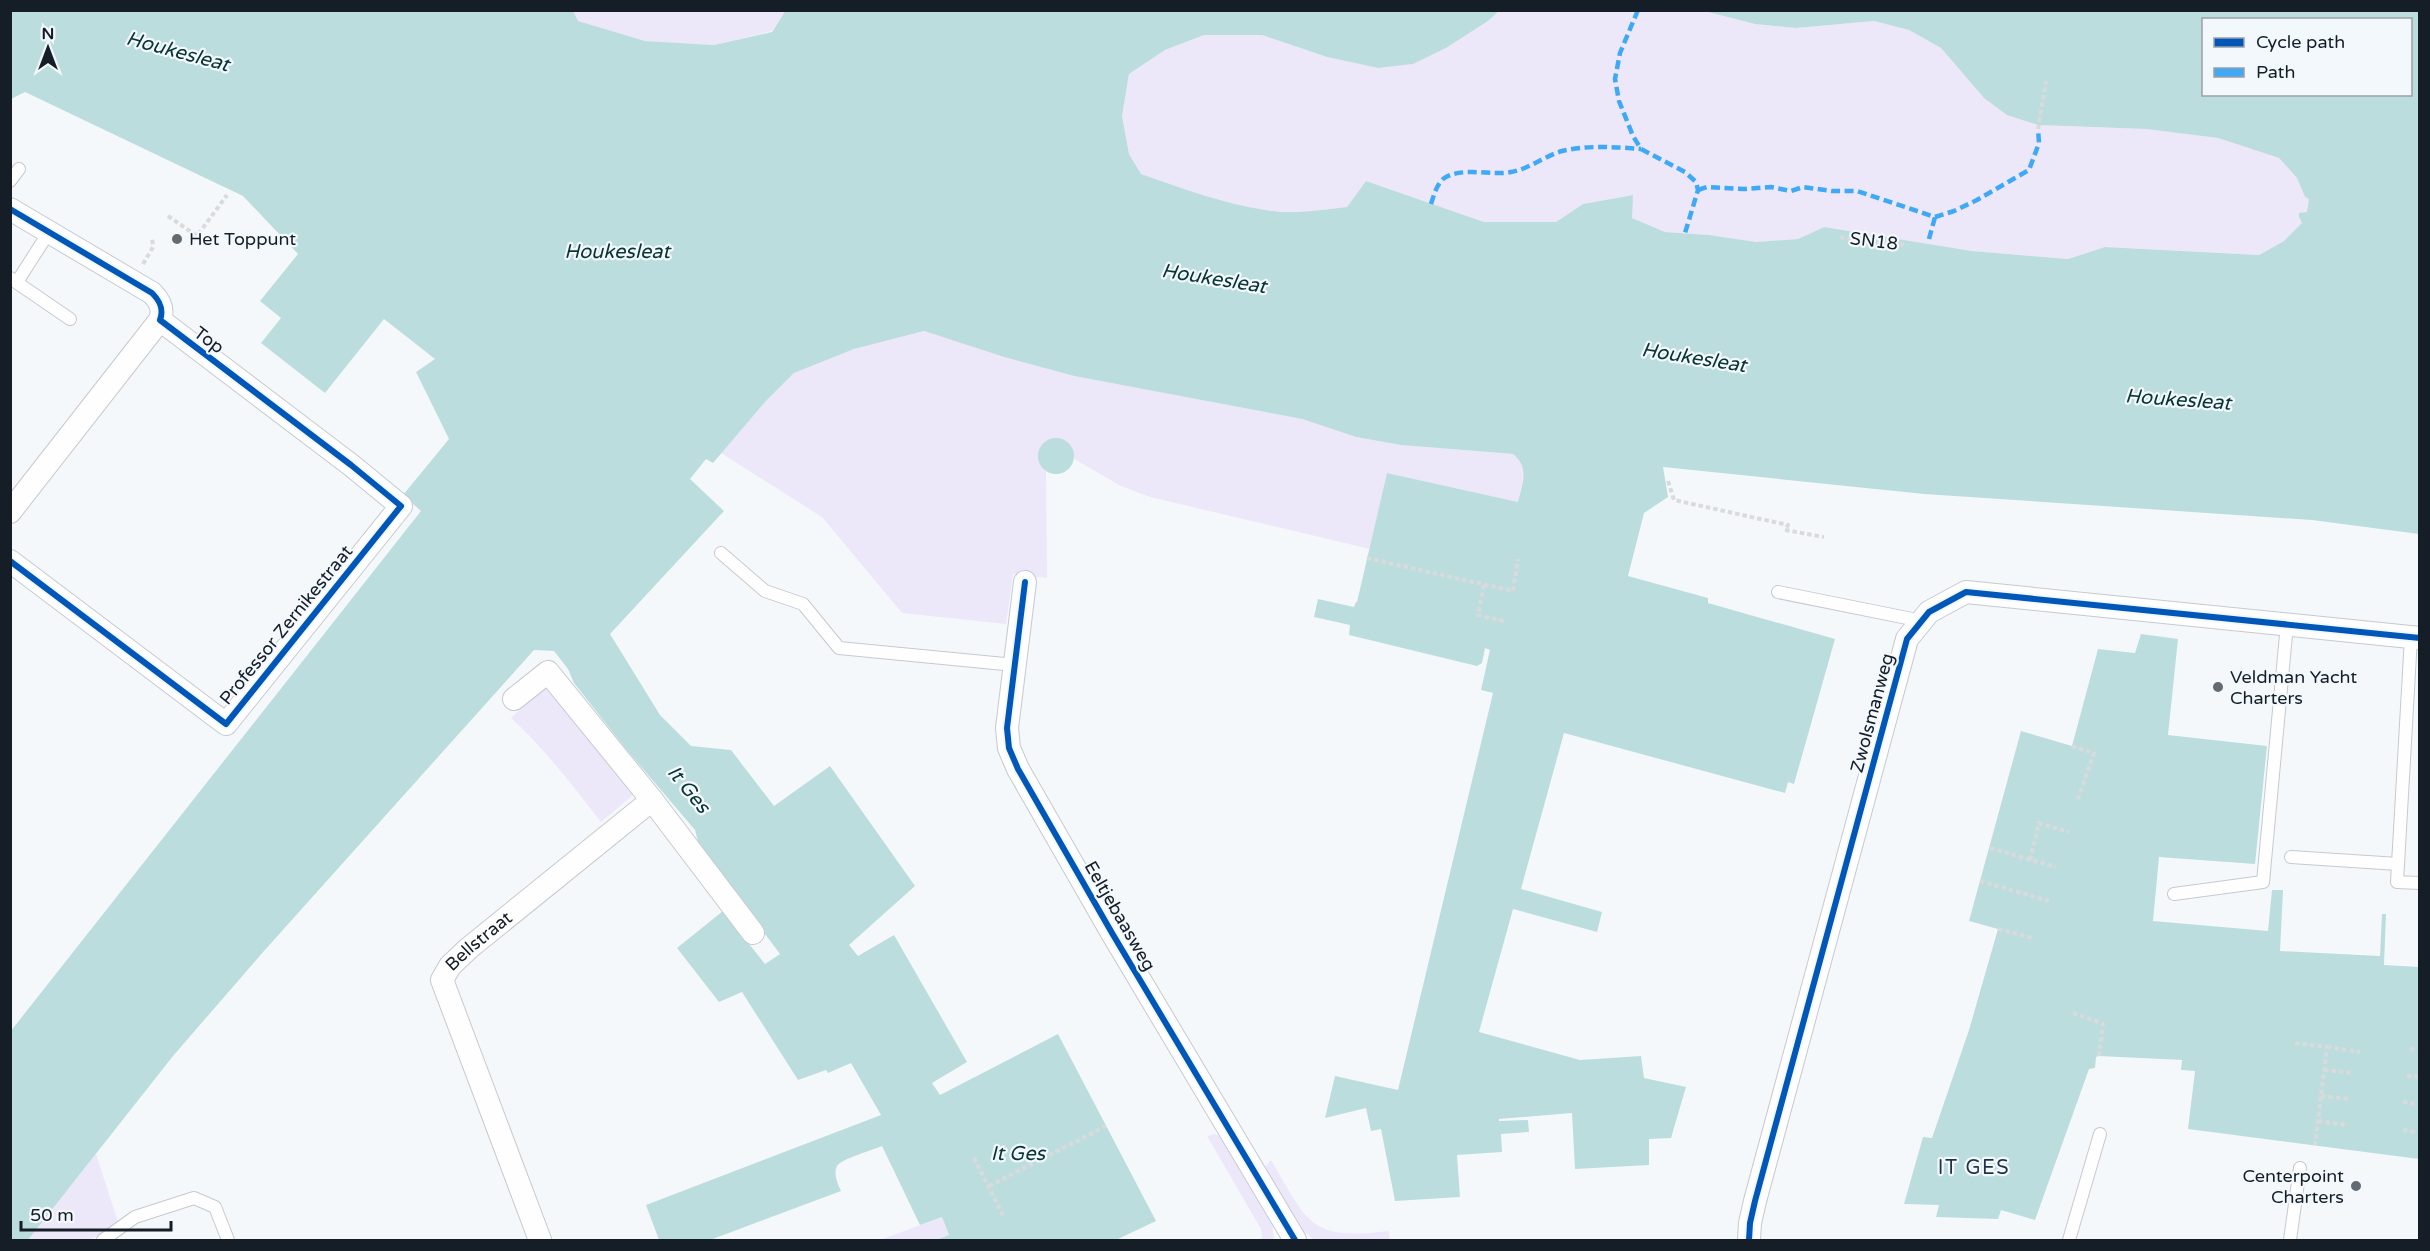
<svg xmlns="http://www.w3.org/2000/svg" width="2430" height="1251" viewBox="0 0 2430 1251" font-family="'Varela Round',sans-serif">
  <rect width="100%" height="100%" fill="#f5f8fb"/>
  <g fill="#ede7fa">
    <path d="M573,11H786L772,31L714,45L645,41L577,21Z"/>
    <path d="M1499,11H1704L1755,24L1796,28L1874,21L1909,30L1941,48L1984,98L2038,125L2146,129L2218,138L2279,158L2297,178L2305,197L2310,199L2308,212L2302,223L2284,241L2259,255L2105,247L2068,259L1972,251L1824,227L1798,239L1756,242L1709,235L1665,232L1632,218V195L1583,204L1556,222H1484L1366,181L1347,207C1320,210 1292,215 1265,210C1222,203 1181,188 1141,174L1129,154L1122,116L1129,74L1165,50L1204,35H1262L1327,57L1378,68L1413,64L1446,48L1488,21Z"/>
    <path d="M924,331L1004,357L1074,376L1302,419L1356,437L1401,445L1513,454C1530,468 1521,484 1518,502L1387,473L1370,549L1150,497L1121,486L1074,459V456L1044,470L1046,471L1047,578L1013,574L1006,624L902,613L822,517L721,453L765,402L794,373L854,349Z"/>
    <path d="M548,683L633,795L601,822C573,786 545,749 511,718Z"/>
    <path d="M1215,1134L1223,1138L1272,1222L1274,1240H1260L1262,1237L1261,1229L1207,1136Z"/>
    <path d="M96,1154L120,1228L88,1240H28Z"/>
    <path d="M1271,1160C1308,1223 1310,1241 1389,1231L1390,1240L1313,1239L1297,1226L1264,1168Z"/>
    <path d="M942,1217L949,1235L936,1240H880Z"/>
  </g>
  <g fill="#bcddde" fill-rule="evenodd">
    <path d="M786,10L1499,11L1488,21L1446,48L1413,64L1378,68L1327,57L1262,35H1204L1165,50L1129,74L1122,116L1129,154L1141,174C1181,188 1222,203 1265,210C1292,215 1320,210 1347,207L1366,181L1484,222H1556L1583,204L1633,195L1632,218L1665,232L1709,235L1756,242L1798,239L1824,227L1972,251L2068,259L2105,247L2259,255L2284,241L2302,223L2299,217V213L2307,212L2309,199L2305,197L2297,178L2279,158L2218,138L2146,129L2038,125L2007,115L1984,98L1941,48L1909,30L1874,21L1796,28L1755,24L1704,11H2419V534L2312,520L1924,494L1663,467L1668,497L1644,513L1628,576L1708,598V603L1835,639L1794,784L1788,782L1785,793L1564,733L1521,889L1602,912L1597,932L1513,909L1479,1032L1580,1060L1641,1056L1644,1078L1686,1087L1671,1138L1649,1139V1165L1575,1169L1572,1113L1499,1119V1121L1528,1120L1529,1132L1501,1134L1502,1152L1457,1155L1460,1197L1395,1201L1381,1129L1371,1131L1366,1108L1325,1118L1335,1076L1398,1090L1493,693L1481,690L1490,650L1485,648L1482,663L1477,666L1349,635L1350,625L1314,617L1318,599L1354,607L1356,602H1357L1387,473L1518,502C1522,484 1530,468 1513,454L1401,445L1356,437L1302,419L1074,376L1004,357L924,331L854,349L794,373L765,402L713,463L706,459L690,479L724,511L610,634L660,715L691,746L731,750L774,806L830,766L915,886L849,945L858,956L894,935L967,1062L932,1083L940,1095L1058,1034L1156,1221L1116,1240H936L949,1235L942,1217L920,1225L882,1146C873,1150 841,1159 837,1166C833,1174 838,1184 841,1191L710,1240H659L646,1205L881,1115L851,1063L828,1073L826,1070L798,1080L742,992L719,1002L677,948L723,911L765,964L780,954L699,846L695,830L626,749L574,683L568,669L554,651L534,650L264,951L173,1056L28,1240H11L10,1032L421,511L403,495L449,439L416,372L435,359L384,319L325,393L261,343L281,318L260,301L298,254L243,196L25,92L11,99V11H573L578,21L645,41L714,45L772,32ZM2204,20H2410V94H2204Z"/>
    <circle cx="1056" cy="456" r="18"/>
    <path d="M2141,634L2178,639L2168,735L2267,746L2255,864L2159,857L2153,921L2268,931L2272,890H2283L2280,951L2380,956L2382,914H2386L2384,965L2419,967V1159L2188,1129L2195,1071L2181,1070L2182,1060L2099,1056L2096,1057L2095,1068L2089,1069L2035,1220L2001,1210L1998,1219L1936,1217L1939,1205L1904,1204L1923,1137L1932,1138L1969,1030L1998,929L1969,921L2021,731L2072,746L2098,649L2135,653Z"/>
  </g>
  <g fill="none" stroke-linecap="round" stroke-linejoin="round">
    <defs>
      <g id="service">
        <path d="M10,181L19,169"/>
        <path d="M10,278L70,319"/>
        <path d="M17,282L49,232"/>
        <path d="M721,553L765,591L803,604L839,648L1015,665"/>
        <path d="M1778,592L1922,621"/>
        <path d="M2411,637L2397,882L2420,883"/>
        <path d="M2291,857L2398,864"/>
        <path d="M2174,894L2263,882L2287,624"/>
        <path d="M103,1240L135,1217L194,1198L215,1207L228,1240"/>
        <path d="M2069,1240L2100,1134"/>
        <path d="M2290,1240L2300,1168"/>
      </g>
      <g id="minor">
        <path d="M10,209L152,293C160,301 164,309 160,320L351,465L401,506L226,724L10,561"/>
        <path d="M10,512L160,320"/>
        <path d="M1025,582L1007,728L1009,748L1018,769L1112,933L1295,1240"/>
        <path d="M514,699L548,672L652,800L753,933"/>
        <path id="s1" d="M540,1240L442,980L450,966L469,948L652,800"/>
        <path d="M1749,1240L1750,1223L1755,1201L1907,639L1929,612L1966,592L2420,638"/>
      </g>
    </defs>
    <use href="#service" stroke="#c5cad0" stroke-width="14"/>
    <use href="#minor" stroke="#c5cad0" stroke-width="24"/>
    <g stroke="#d9dadb" stroke-width="4" stroke-dasharray="4.5 3" stroke-linecap="butt">
      <path d="M2038,129L2046,81"/>
      <path d="M168,216L197,236L227,195"/>
      <path d="M1840,237L1908,245"/>
      <path d="M143,264L153,247L152,237"/>
      <path d="M1668,481L1674,500L1788,525L1785,530L1824,537"/>
      <path d="M1367,558L1513,591L1518,559"/>
      <path d="M1484,585L1478,615L1507,622"/>
      <path d="M2072,746L2094,753L2078,799"/>
      <path d="M1990,848L2056,867"/>
      <path d="M2030,860L2039,823L2069,832"/>
      <path d="M1980,881L2049,901"/>
      <path d="M1998,929L2032,938"/>
      <path d="M2073,1013L2103,1024L2099,1056"/>
      <path d="M2295,1043L2327,1047L2315,1145"/>
      <path d="M2327,1047L2360,1052"/>
      <path d="M2410,1049L2420,1050"/>
      <path d="M2324,1070L2354,1073"/>
      <path d="M2407,1076L2420,1077"/>
      <path d="M2321,1096L2349,1099"/>
      <path d="M2403,1102L2420,1105"/>
      <path d="M2318,1121L2348,1125"/>
      <path d="M2403,1130L2420,1133"/>
      <path d="M974,1158L1003,1215"/>
      <path d="M989,1186L1106,1126"/>
    </g>
    <use href="#service" stroke="#fefefe" stroke-width="12"/>
    <use href="#minor" stroke="#fefefe" stroke-width="22"/>
    <g stroke="#3fa9f5" stroke-width="4.5" stroke-dasharray="9 4.5" stroke-linecap="butt">
      <path d="M1638,10L1620,53L1615,79L1619,101L1633,136L1641,149L1685,172L1696,182L1698,190L1685,233"/>
      <path d="M1698,190L1707,187L1745,189L1771,187L1791,191L1803,187L1832,191H1857L1935,217L1954,211L1977,200L2029,170L2039,143L2038,129"/>
      <path d="M1431,204C1434,195 1436,186 1443,179C1461,166 1491,176 1511,172C1529,169 1545,156 1562,151C1587,145 1616,147 1641,149"/>
      <path d="M1929,239L1935,217"/>
    </g>
    <defs>
      <g id="cycleway">
        <path d="M10,209L152,293C160,301 164,309 160,320L351,465L401,506L226,724L10,561"/>
        <path d="M1025,582L1007,728L1009,748L1018,769L1112,933L1295,1240"/>
        <path d="M1749,1240L1750,1223L1755,1201L1907,639L1929,612L1966,592L2420,638"/>
      </g>
    </defs>
    <use href="#cycleway" stroke="#f3f8fd" stroke-width="10"/>
    <use href="#cycleway" stroke="#0057b8" stroke-width="6"/>
  </g>
  <g fill="#636a71" stroke="#f3f8fd" stroke-width="2">
    <circle cx="177" cy="239" r="6"/>
    <circle cx="2218" cy="687" r="6"/>
    <circle cx="2356" cy="1186" r="6"/>
  </g>
  <g text-anchor="middle" stroke-width="4.5" stroke-linejoin="round" paint-order="stroke">
    <g font-size="18" fill="#151e27" stroke="#f3f8fd" text-anchor="start">
      <text x="189" y="245">Het Toppunt</text>
      <text x="2230" y="683">Veldman Yacht<tspan x="2230" dy="21">Charters</tspan></text>
      <text x="2344" y="1182" text-anchor="end">Centerpoint<tspan x="2344" dy="21">Charters</tspan></text>
    </g>
    <g font-size="18" fill="#151e27" stroke="#f3f8fd">
      <text transform="translate(1874 241) rotate(7)" y="6">SN18</text>
      <text transform="translate(209 340) rotate(37)" y="6">Top</text>
      <text transform="translate(286 625) rotate(-51)" y="6">Professor Zernikestraat</text>
      <text transform="translate(1872 713) rotate(-75)" y="6">Zwolsmanweg</text>
      <text transform="translate(1120 916) rotate(60)" y="6">Eeltjebaasweg</text>
      <text dy="6" stroke="none"><textPath href="#s1" startOffset="332">Bellstraat</textPath></text>
    </g>
    <g font-size="20" font-style="italic" fill="#083535" stroke="#f3f8fd">
      <text transform="translate(178 51) rotate(15)" y="7">Houkesleat</text>
      <text x="617" y="258">Houkesleat</text>
      <text transform="translate(1214 278) rotate(9)" y="7">Houkesleat</text>
      <text transform="translate(1694 357) rotate(9)" y="7">Houkesleat</text>
      <text transform="translate(2178 399) rotate(4)" y="7">Houkesleat</text>
      <text transform="translate(689 789) rotate(51)" y="7">It Ges</text>
      <text x="1018" y="1160">It Ges</text>
    </g>
    <g font-size="20" letter-spacing="1.5" fill="#1f3145" stroke="#f3f8fd">
      <text x="1974" y="1174">IT GES</text>
    </g>
  </g>
  <rect width="2430" height="1251" fill="none" stroke="#151e27" stroke-width="24"/>
  <rect x="2202" y="18" width="210" height="78" fill="#f3f8fd" stroke="#9aa1a7" stroke-width="1.5"/>
  <rect x="2214" y="38" width="30" height="9" fill="#0057b8" stroke="#9aa1a7" stroke-width="1.5"/>
  <text x="2256" y="48" font-size="18" fill="#151e27">Cycle path</text>
  <rect x="2214" y="68" width="30" height="9" fill="#3fa9f5" stroke="#9aa1a7" stroke-width="1.5"/>
  <text x="2256" y="78" font-size="18" fill="#151e27">Path</text>
  <g transform="translate(48 48)" stroke="#f3f8fd" stroke-width="4.5" paint-order="stroke">
  <path d="M0-4.5L10 22L0 15L-10 22Z" fill="#151e27"/>
  <text y="-9" font-size="16" font-weight="bold" text-anchor="middle" fill="#151e27">N</text>
  </g>
  <path d="M21 1221v9h150v-9" fill="none" stroke="#151e27" stroke-width="3"/>
  <text x="30" y="1221" font-size="18" fill="#151e27" stroke="#f3f8fd" stroke-width="4.5" paint-order="stroke">50 m</text>
</svg>
